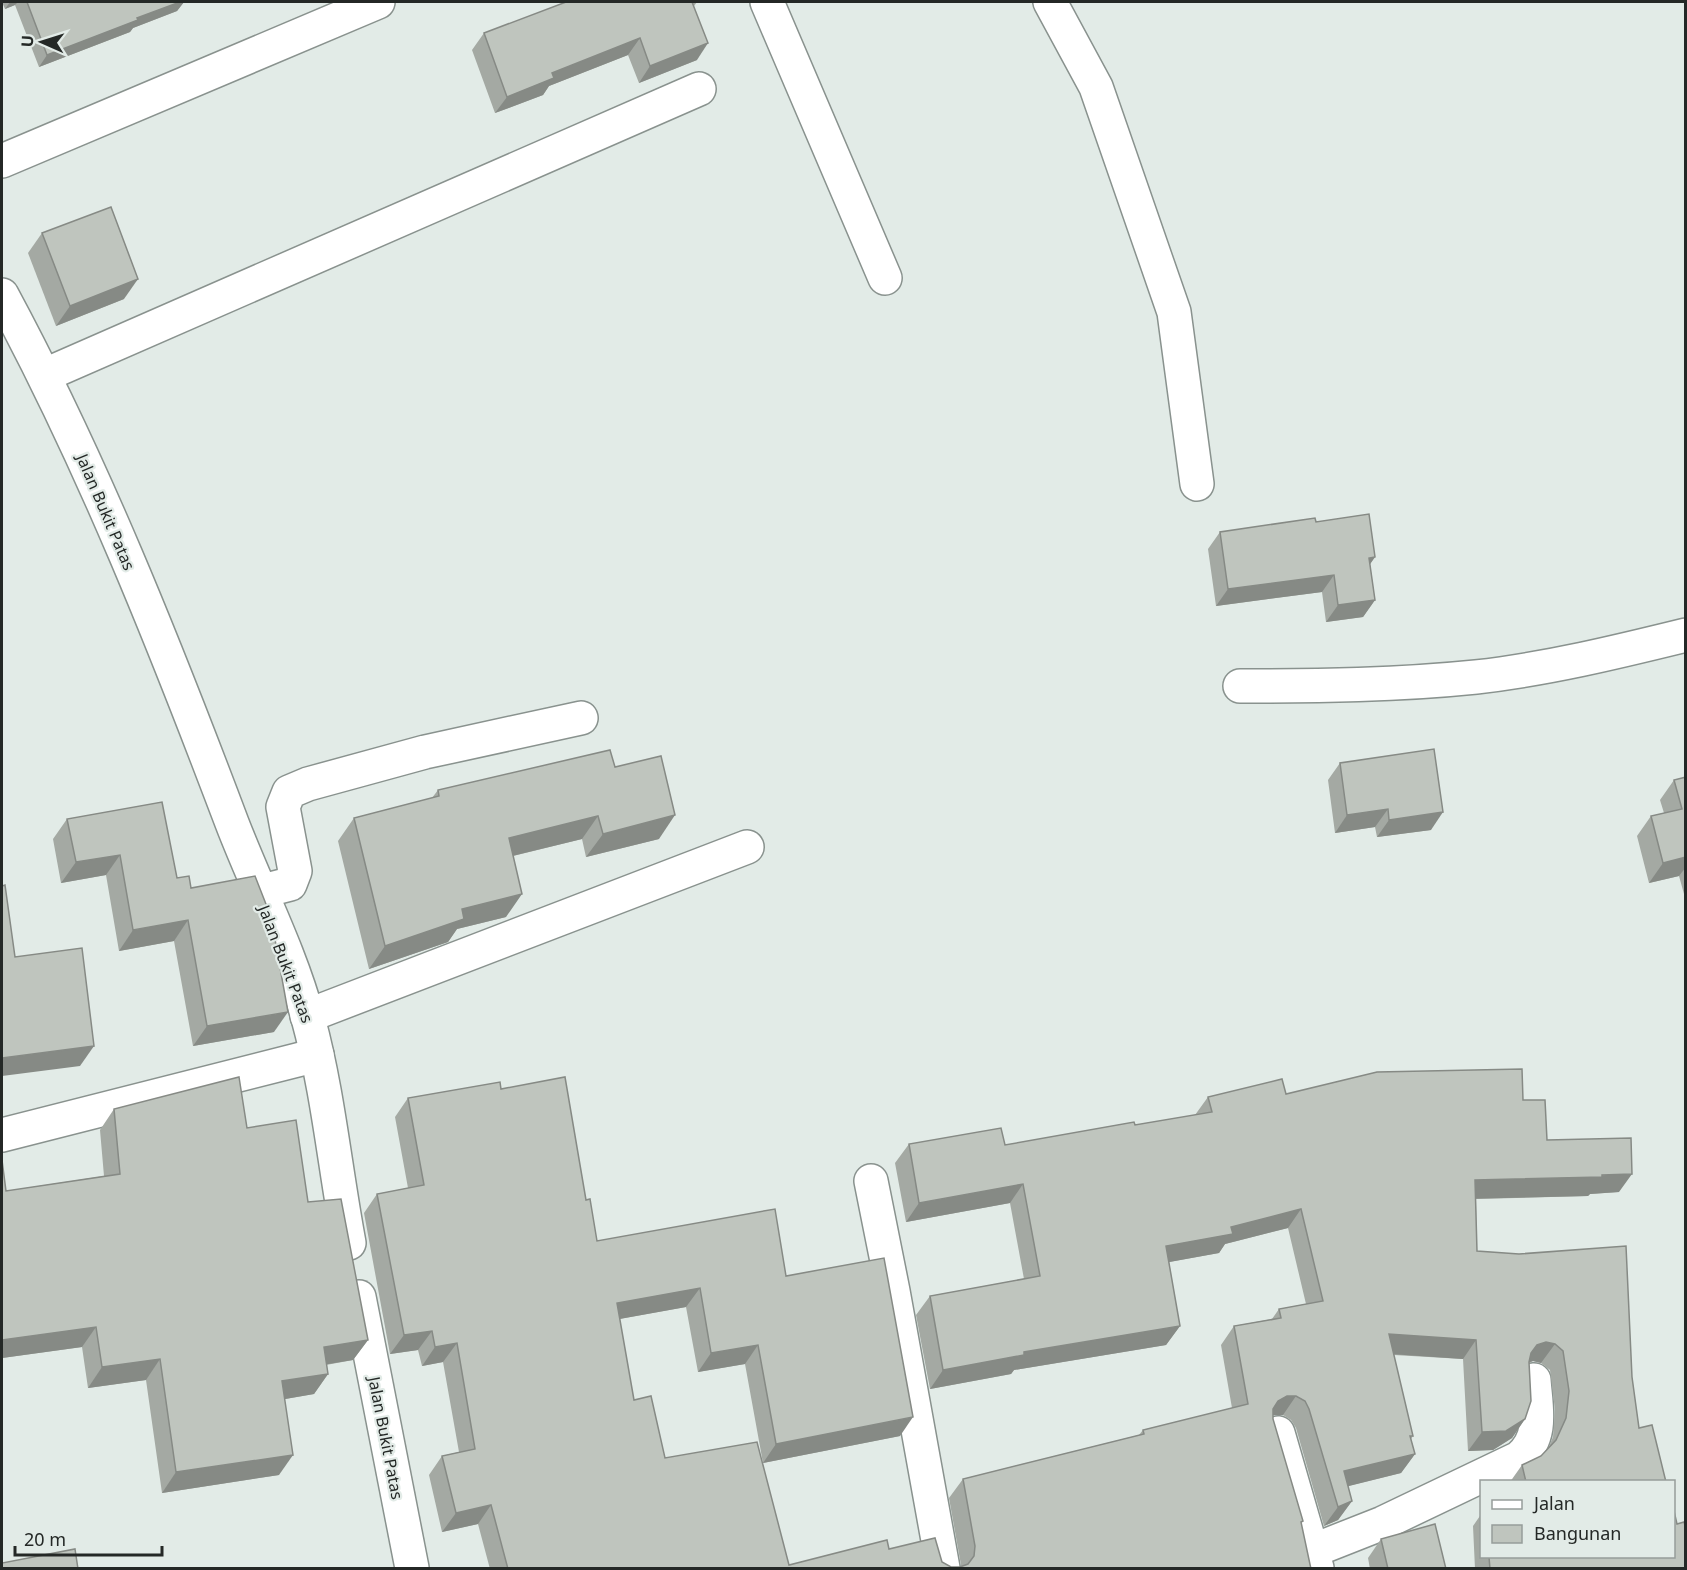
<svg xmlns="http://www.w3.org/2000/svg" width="1687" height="1570" viewBox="0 0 1687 1570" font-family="'Noto Sans',sans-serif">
  <rect width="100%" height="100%" fill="#e2ebe7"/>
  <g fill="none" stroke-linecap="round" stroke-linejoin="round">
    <defs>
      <g id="minor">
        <path d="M767,2L885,278"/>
        <path d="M1050,2L1096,87L1174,312L1197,484"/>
        <path d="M2,161L378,2"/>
        <path d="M2,295C93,464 164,643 232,823C257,888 290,951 308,1018C328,1091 335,1169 349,1243"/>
        <path d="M45,375L699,89"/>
        <path d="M1240,686C1319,686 1398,685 1476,677C1547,669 1617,652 1686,635"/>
        <path d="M259,892L290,884L295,871L283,807L289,792L308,784L425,752L581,718"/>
        <path d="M307,1016L747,847"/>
        <path d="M2,1135L317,1055"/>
        <path d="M871,1181L893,1291L943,1568"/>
        <path d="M359,1297L412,1568"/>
        <path d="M1278,1433L1317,1568"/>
        <path d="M1312,1551L1383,1523L1519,1458C1544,1437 1536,1408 1534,1380"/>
      </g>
    </defs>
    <use href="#minor" stroke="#89928e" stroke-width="36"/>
    <use href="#minor" stroke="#fff" stroke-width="33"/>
  </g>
  <g fill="#a4a9a3">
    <path d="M2,2H184L177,11L133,28L130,32L39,67L15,5L5,9Z"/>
    <path d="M697,2L694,6L697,60L639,83L628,55L549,86L543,95L495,113L472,50L484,33Z"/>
    <path d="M42,233L124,299L56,326L28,253Z"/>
    <path d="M1316,522L1375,557L1370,564L1375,600L1363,617L1326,622L1322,592L1216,606L1208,549L1220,532Z"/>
    <path d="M1340,763L1431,830L1377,837L1375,827L1335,833L1328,780Z"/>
    <path d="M615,767L659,839L586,857L582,839L513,856L506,917L457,929L448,942L369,969L338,841L354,818L432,798L438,790Z"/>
    <path d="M1686,777V893L1684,894L1679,876L1649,883L1637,836L1651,816L1664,813L1660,800L1674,780Z"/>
    <path d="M67,819L177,878L191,888L274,1032L193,1046L174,941L119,951L106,875L61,883L53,839Z"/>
    <path d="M501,1089L586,1200L597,1241L786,1276L900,1436L763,1463L745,1364L698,1372L686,1307L619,1319L634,1400L665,1458L789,1565L889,1549L942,1562L951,1567H960L961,1565L949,1498L963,1479L1139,1435L1143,1430L1232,1408L1221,1345L1234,1326L1272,1319L1279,1309L1306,1304L1288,1228L1225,1244L1219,1253L1169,1262L1180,1326L1166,1345L1014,1370L1011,1374L930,1389L916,1315L930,1296L1024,1279L1010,1203L906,1222L895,1163L909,1144L1005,1145L1135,1125L1195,1115L1208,1097L1286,1094L1523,1100L1547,1140L1619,1192L1590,1194L1588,1196L1476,1199L1477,1251L1632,1377L1639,1428L1666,1482H1510L1522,1465L1541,1456L1548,1449L1553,1437L1555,1410L1550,1370L1541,1363L1533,1361L1529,1363L1525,1419L1512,1438L1493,1450L1468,1451L1463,1359L1394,1355L1413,1436L1411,1439L1415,1454L1401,1473L1348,1486L1352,1501L1338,1520L1324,1526L1296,1428L1291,1420L1283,1415H1273V1419L1301,1524L1311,1569H490L478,1524L442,1532L429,1475L442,1456L459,1452L443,1362L422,1366L418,1350L390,1354L364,1213L377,1194L408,1188L395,1117L408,1098Z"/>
    <path d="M114,1109L247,1128L308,1202L368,1340L353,1360L326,1365L328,1374L314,1394L285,1399L279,1475L162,1493L146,1380L88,1388L82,1347L2,1358V1160L6,1191L104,1176L100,1130Z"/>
    <path d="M1482,1513V1557H1674L1686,1569H1475L1473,1526Z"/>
    <path d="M1381,1539L1446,1569H1370L1368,1558Z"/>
  </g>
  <g fill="#868a85">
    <path d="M10,2H18L15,5L5,9Z"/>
    <path d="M180,2H184L177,11L133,28L130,32L39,67L47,55L137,18Z"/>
    <path d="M640,38L628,55L549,86L543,95L495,113L507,97L552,73Z"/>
    <path d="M708,43L697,60L639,83L650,66Z"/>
    <path d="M138,279L124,299L56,326L70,306Z"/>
    <path d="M1375,557L1363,574L1369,558Z"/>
    <path d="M1334,575L1322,592L1216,606L1228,589Z"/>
    <path d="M1375,600L1363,617L1326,622L1338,605Z"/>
    <path d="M1388,809L1375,827L1335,833L1347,815Z"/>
    <path d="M1443,812L1431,830L1377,837L1389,820Z"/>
    <path d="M675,815L659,839L586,857L603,834Z"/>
    <path d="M598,816L582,839L492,861L509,838Z"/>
    <path d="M120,855L106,875L61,883L76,862Z"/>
    <path d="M1686,857V867L1679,876L1649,883L1663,863Z"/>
    <path d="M522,894L506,917L457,929L448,942L369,969L385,946L462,909Z"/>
    <path d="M188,920L174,941L119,951L133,930Z"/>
    <path d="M288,1012L274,1032L193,1046L207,1026Z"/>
    <path d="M94,1046L80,1066L2,1076V1058Z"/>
    <path d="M1632,1174L1619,1192L1590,1194L1588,1196L1462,1199L1475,1180Z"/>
    <path d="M1023,1184L1010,1203L906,1222L919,1203Z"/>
    <path d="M1301,1209L1288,1228L1225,1244L1219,1253L1153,1265L1166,1246L1231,1227Z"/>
    <path d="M700,1288L686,1307L603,1322L617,1303Z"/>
    <path d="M1180,1326L1166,1345L1014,1370L1011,1374L930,1389L943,1370L1024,1352Z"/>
    <path d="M96,1327L82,1347L2,1358V1340Z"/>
    <path d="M432,1331L418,1350L390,1354L404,1335Z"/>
    <path d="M1389,1334L1476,1340L1463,1359L1376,1353Z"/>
    <path d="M368,1340L353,1360L310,1367L324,1347Z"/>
    <path d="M1546,1342L1555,1344L1541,1363L1533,1361L1524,1364L1531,1353L1537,1345Z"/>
    <path d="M457,1343L443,1362L422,1366L435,1347Z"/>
    <path d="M758,1345L745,1364L698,1372L711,1353Z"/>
    <path d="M160,1359L146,1380L88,1388L102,1367Z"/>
    <path d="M328,1374L314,1394L268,1402L282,1381Z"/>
    <path d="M1287,1396H1296L1283,1415H1273L1265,1420L1278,1401Z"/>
    <path d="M913,1417L900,1436L763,1463L776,1444Z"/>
    <path d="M1525,1419L1512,1438L1493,1450L1468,1451L1482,1432Z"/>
    <path d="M1415,1454L1401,1473L1333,1490L1344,1471Z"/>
    <path d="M293,1455L279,1475L162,1493L176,1472Z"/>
    <path d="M1352,1501L1338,1520L1324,1526L1338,1507Z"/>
    <path d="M491,1505L478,1524L442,1532L456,1513Z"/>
  </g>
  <g fill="#bfc5be" stroke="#868a85" stroke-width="1.5">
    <path d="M27,2H180L137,18L138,20L47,55Z"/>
    <path d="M566,2H692L708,43L650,66L640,38L552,73L554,78L507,97L484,33Z"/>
    <path d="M111,207L138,279L70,306L42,233Z"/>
    <path d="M1369,514L1375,557L1369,558L1375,600L1338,605L1334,575L1228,589L1220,532L1315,518L1316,522Z"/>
    <path d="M1434,749L1443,812L1389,820L1388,809L1347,815L1340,763Z"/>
    <path d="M610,750L615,767L661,756L675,815L603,834L598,816L509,838L522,894L462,909L464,919L385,946L354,818L439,796L438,790Z"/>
    <path d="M1686,777V857L1663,863L1651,816L1682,809L1674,780Z"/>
    <path d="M162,802L177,878L189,876L191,888L255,876L271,917L288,1012L207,1026L188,920L133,930L120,855L76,862L67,819Z"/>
    <path d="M5,885L15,957L82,948L94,1046L2,1058V886Z"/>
    <path d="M1522,1069L1523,1100H1545L1547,1140L1631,1138L1632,1174L1602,1175V1177L1475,1180L1477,1251L1519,1254L1626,1246L1632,1377L1639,1428L1652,1425L1666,1482H1526L1522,1465L1541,1456L1556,1440L1566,1418L1569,1391L1563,1351L1555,1344L1546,1342L1537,1345L1531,1353L1529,1362L1531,1401L1525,1419L1506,1431L1482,1432L1476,1340L1389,1334L1413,1436H1410L1415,1454L1344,1471L1352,1501L1338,1507L1309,1409L1305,1401L1296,1396H1287L1278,1401L1273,1409V1419L1303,1521L1301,1522L1311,1569H508L491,1505L456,1513L442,1456L475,1449L457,1343L435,1347L432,1331L404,1335L377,1194L424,1185L408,1098L500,1082L501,1089L565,1077L586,1200L590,1199L597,1241L775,1209L786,1276L884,1258L913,1417L776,1444L758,1345L711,1353L700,1288L617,1303L634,1400L651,1396L665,1458L757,1442L789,1565L887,1540L889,1549L935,1538L942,1562L951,1567H960L968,1564L974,1556L975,1546L963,1479L1144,1434L1143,1430L1248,1404L1234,1326L1281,1318L1279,1309L1323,1301L1301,1209L1231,1227L1233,1234L1166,1246L1180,1326L1024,1352V1355L943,1370L930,1296L1040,1276L1023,1184L919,1203L909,1144L1001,1128L1005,1145L1134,1122L1135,1125L1212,1112L1208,1097L1282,1079L1286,1094L1377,1072Z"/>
    <path d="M239,1077L247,1128L296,1120L308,1202L341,1199L368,1340L324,1347L328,1374L282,1381L293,1455L176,1472L160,1359L102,1367L96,1327L2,1340V1160L6,1191L120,1174L114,1109Z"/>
    <path d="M1674,1511L1677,1524L1684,1522L1686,1529V1569H1490L1489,1557H1674Z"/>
    <path d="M1435,1524L1446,1569H1388L1381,1539Z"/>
    <path d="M75,1549L78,1569H2V1563Z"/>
  </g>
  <g text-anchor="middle" stroke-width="4.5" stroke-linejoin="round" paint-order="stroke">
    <g font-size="16" fill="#242826" stroke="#e2ebe7">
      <text transform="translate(106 512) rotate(67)" y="6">Jalan Bukit Patas</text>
      <text transform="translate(286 964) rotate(69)" y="6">Jalan Bukit Patas</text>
      <text transform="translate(386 1438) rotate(79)" y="6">Jalan Bukit Patas</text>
    </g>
  </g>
  <rect width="1687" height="1570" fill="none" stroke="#242826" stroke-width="6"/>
  <rect x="1480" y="1480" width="195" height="78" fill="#e2ebe7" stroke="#969d9a" stroke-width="1.5"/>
  <rect x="1492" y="1500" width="30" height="9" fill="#ffffff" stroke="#969d9a" stroke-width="1.5"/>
  <text x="1534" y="1510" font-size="18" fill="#242826">Jalan</text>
  <rect x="1492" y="1525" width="30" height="18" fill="#bfc5be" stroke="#969d9a" stroke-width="1.5"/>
  <text x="1534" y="1540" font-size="18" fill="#242826">Bangunan</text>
  <g transform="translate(42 42) rotate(273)" stroke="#e2ebe7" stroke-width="4.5" paint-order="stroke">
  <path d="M0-4.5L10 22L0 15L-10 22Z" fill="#242826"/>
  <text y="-9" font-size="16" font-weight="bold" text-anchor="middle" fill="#242826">U</text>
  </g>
  <path d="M15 1546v9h147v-9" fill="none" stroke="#242826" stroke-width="3"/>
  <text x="24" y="1546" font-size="18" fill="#242826" stroke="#e2ebe7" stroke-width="4.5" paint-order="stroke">20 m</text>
</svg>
